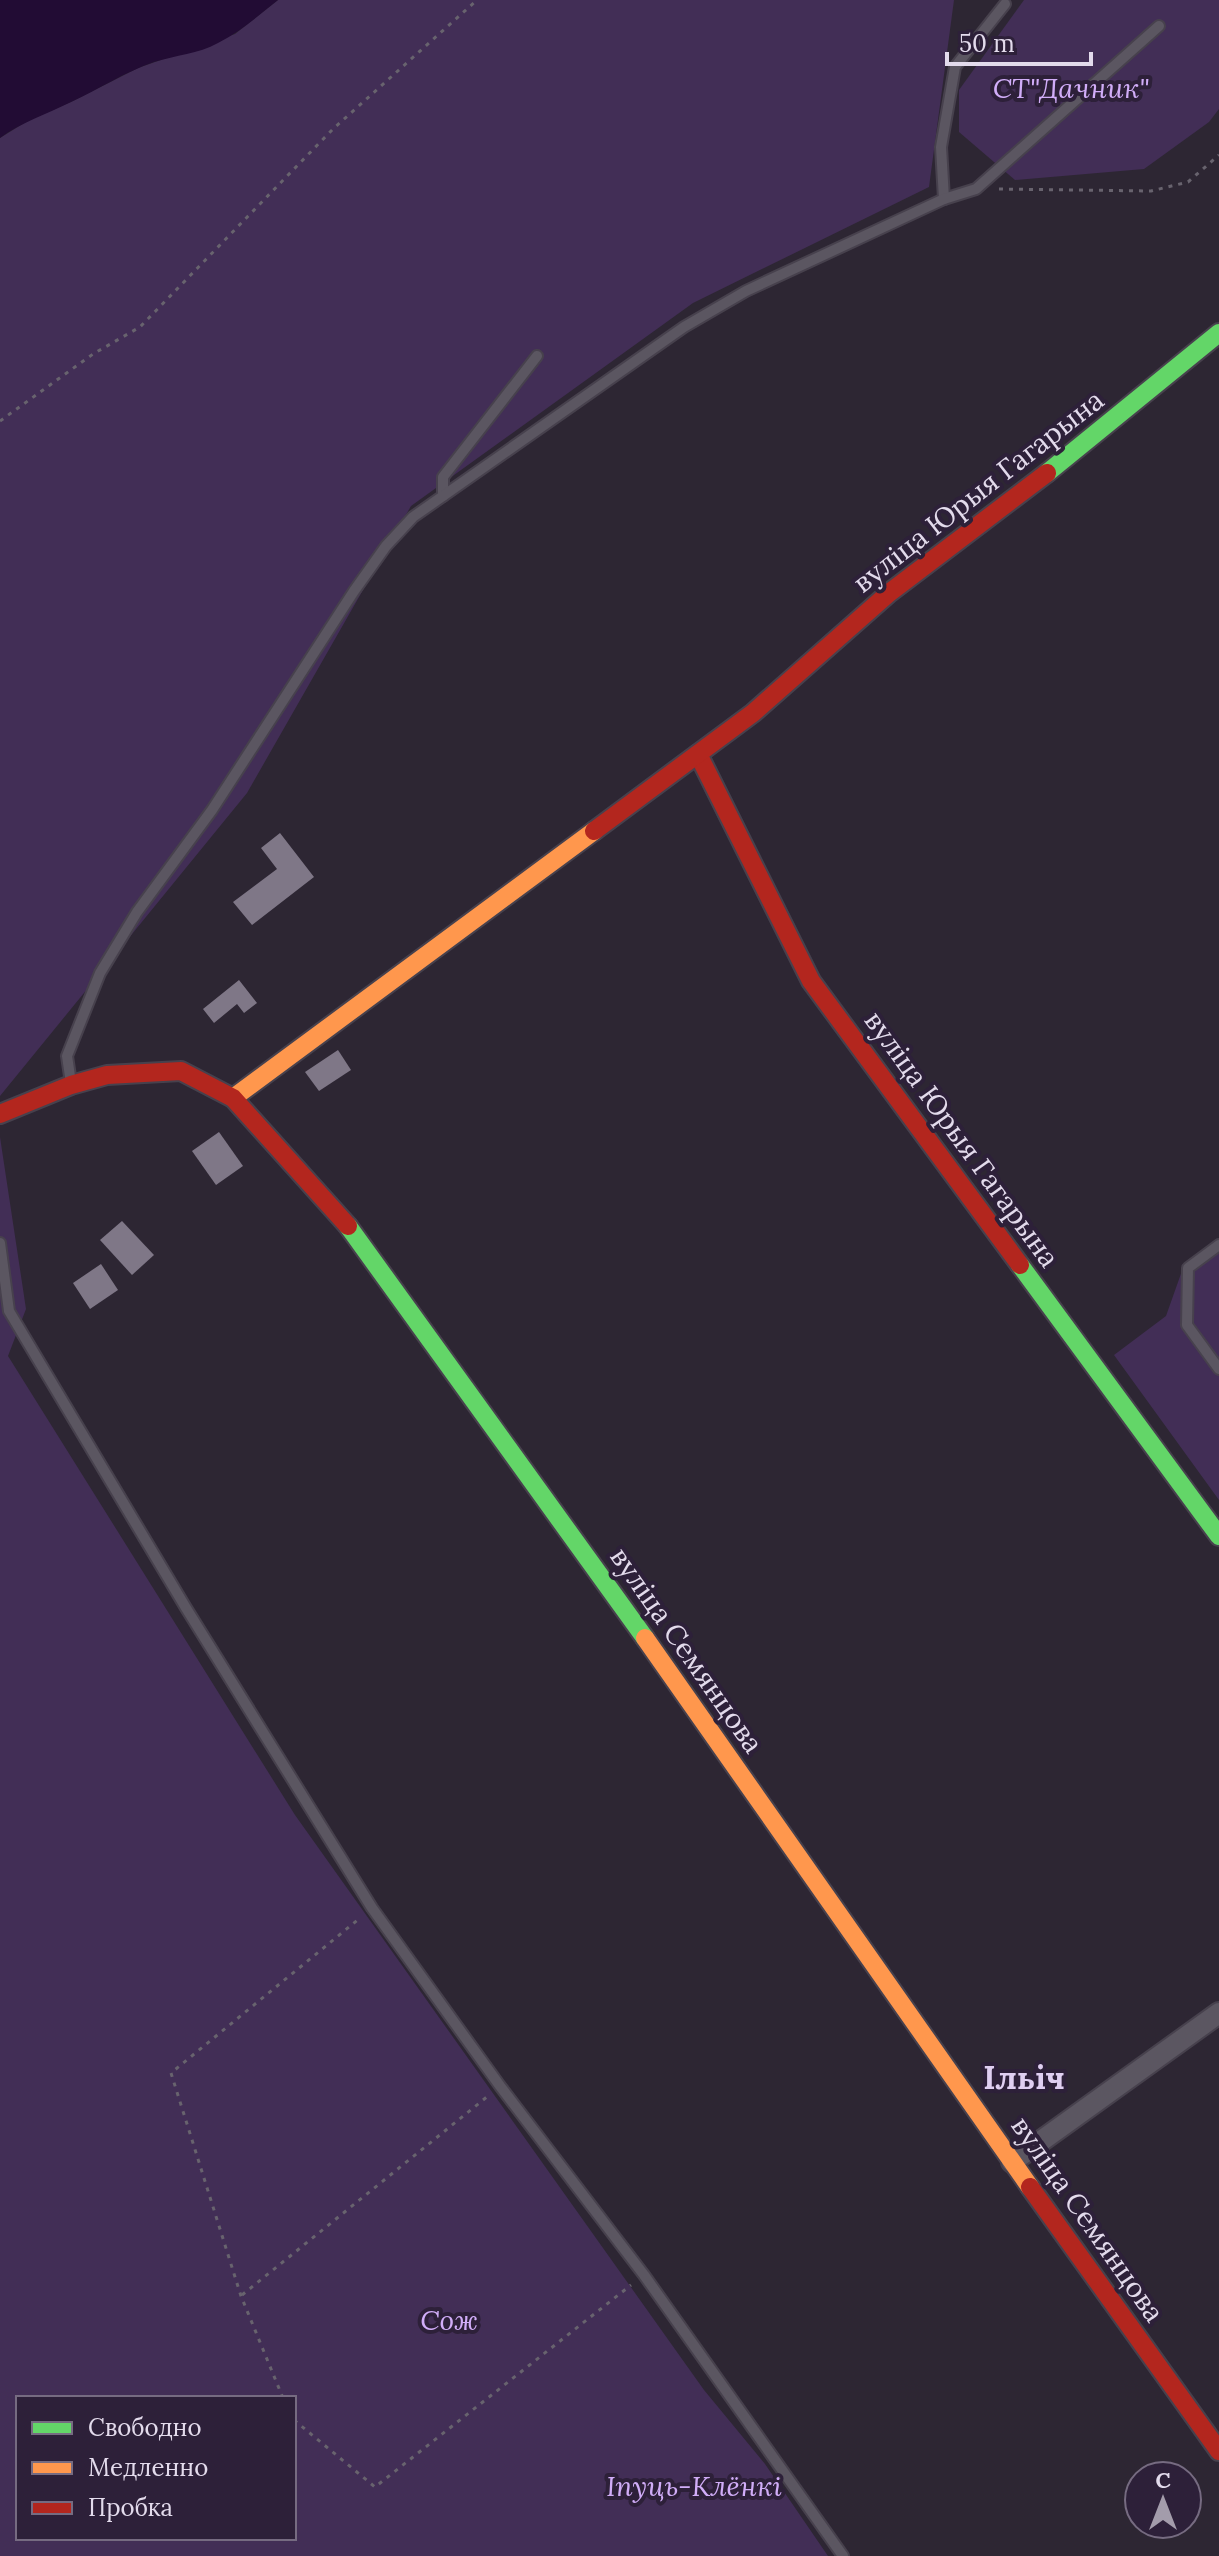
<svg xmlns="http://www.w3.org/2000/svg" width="1219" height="2556" viewBox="0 0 1219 2556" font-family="Lora,serif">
  <rect width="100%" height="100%" fill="#2d2633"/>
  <g fill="#422e56" fill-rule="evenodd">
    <path d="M278,0H954L929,187L693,303L411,506L247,793L0,1096V138L29,120L71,102L138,68L235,34Z"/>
    <path d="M1024,0H1219V109L1209,122L1144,169L1015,180L959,132V90Z"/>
    <path d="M0,1137L26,1309L8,1356L295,1815L704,2390L765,2464L828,2556H0ZM18,2398H294V2538H18Z"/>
    <path d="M1219,1240V1500L1114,1355L1166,1316L1183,1268Z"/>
  </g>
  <path fill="#220c34" d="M0,0H278C259,15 240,32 218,43C198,54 176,55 154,62C125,72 99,89 71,102C47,114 22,122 0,138Z"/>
  <g fill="#7f7787">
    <path d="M280,833L314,877L252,925L233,902L277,869L261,848Z"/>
    <path d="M239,980L257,1003L244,1013L237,1004L214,1023L203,1009Z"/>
    <path d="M338,1050L351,1070L319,1091L305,1072Z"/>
    <path d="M219,1132L243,1166L216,1185L192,1151Z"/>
    <path d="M122,1221L154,1255L132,1275L100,1240Z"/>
    <path d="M101,1264L118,1290L90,1309L73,1283Z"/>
  </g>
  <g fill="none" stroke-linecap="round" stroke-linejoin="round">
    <defs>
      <g id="lane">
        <path d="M944,199L941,147L955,67L1005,4"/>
        <path d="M443,496V477L537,356"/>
        <path d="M71,1083L67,1056L100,973L137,912L212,810L354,591L386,546L413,517L684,327L746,291L944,199L976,189L1159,26"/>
        <path d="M0,1243L9,1311L186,1608L372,1908L500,2086L644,2275L843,2556"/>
        <path d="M1219,1245L1188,1268L1187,1325L1219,1369"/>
      </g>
      <path id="street" d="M1012,2162L1219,2013"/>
      <g id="fast">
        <path d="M1047,473L1219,333"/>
        <path d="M348,1226L645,1638"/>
        <path d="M1020,1265L1219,1536"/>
      </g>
      <g id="slow">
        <path d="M233,1098L594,831"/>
        <path d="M645,1638L1030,2187"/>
      </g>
      <g id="jam">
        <path d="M698,754L811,981L1020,1265"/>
        <path d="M594,831L753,713L889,593L1047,473"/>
        <path d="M0,1114L71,1085L107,1075L181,1071L233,1098L348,1226"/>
        <path d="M1030,2187L1219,2451"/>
      </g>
    </defs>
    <use href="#lane" stroke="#47414d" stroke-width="14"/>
    <use href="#street" stroke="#47414d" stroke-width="24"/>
    <use href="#fast" stroke="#47414d" stroke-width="22"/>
    <use href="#slow" stroke="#47414d" stroke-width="22"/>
    <use href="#jam" stroke="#47414d" stroke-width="22"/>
    <g stroke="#68636e" stroke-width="3" stroke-dasharray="4 6" stroke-linecap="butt">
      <path d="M999,189L1151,191L1188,182L1219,155"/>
      <path d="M0,421L93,354L140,327L333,129L477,0"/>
      <path d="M242,2295L488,2096"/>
      <path d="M283,2398L241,2296L171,2073L360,1918"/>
      <path d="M294,2420L375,2487L631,2285"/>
    </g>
    <use href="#lane" stroke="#5b5661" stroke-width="10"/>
    <use href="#street" stroke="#5b5661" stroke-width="20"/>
    <use href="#fast" stroke="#63d668" stroke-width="18"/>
    <use href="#slow" stroke="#ff974d" stroke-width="18"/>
    <use href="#jam" stroke="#b3261e" stroke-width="18"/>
  </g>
  <g text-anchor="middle" stroke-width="8" stroke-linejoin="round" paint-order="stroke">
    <g font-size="28" font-style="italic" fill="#d1adf8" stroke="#2d2039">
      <text x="1071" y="98">СТ"Дачник"</text>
      <text x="449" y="2330">Сож</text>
      <text x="694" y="2496">Іпуць-Клёнкі</text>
    </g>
    <g font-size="28" fill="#e3dbec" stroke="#2d2039">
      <text transform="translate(978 491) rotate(-38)" y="10">вуліца Юрыя Гагарына</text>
      <text transform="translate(962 1139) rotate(54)" y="10">вуліца Юрыя Гагарына</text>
      <text transform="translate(687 1650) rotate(55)" y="10">вуліца Семянцова</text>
      <text transform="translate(1088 2219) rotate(55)" y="10">вуліца Семянцова</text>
    </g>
    <g font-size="32" font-weight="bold" fill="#dfcff1" stroke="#2d2039">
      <text x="1024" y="2089">Ільіч</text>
    </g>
  </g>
  <rect x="16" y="2396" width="280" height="144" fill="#2d2039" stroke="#766b81" stroke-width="2"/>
  <rect x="32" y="2422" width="40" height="12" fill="#63d668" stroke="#766b81" stroke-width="2"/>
  <text x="88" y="2436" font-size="24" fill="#e3dbec">Свободно</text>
  <rect x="32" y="2462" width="40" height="12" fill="#ff974d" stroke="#766b81" stroke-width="2"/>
  <text x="88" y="2476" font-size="24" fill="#e3dbec">Медленно</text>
  <rect x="32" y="2502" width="40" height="12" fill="#b3261e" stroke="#766b81" stroke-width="2"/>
  <text x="88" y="2516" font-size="24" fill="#e3dbec">Пробка</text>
  <g transform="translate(1163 2500)"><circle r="38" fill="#2d2039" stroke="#766b81" stroke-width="2"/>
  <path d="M0-6L14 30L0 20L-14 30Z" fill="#a39cab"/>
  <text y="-12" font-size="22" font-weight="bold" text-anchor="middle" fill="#e3dbec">С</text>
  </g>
  <path d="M947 52v12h144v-12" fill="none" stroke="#e3dbec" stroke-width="4"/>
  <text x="959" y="52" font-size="24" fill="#e3dbec" stroke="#2d2039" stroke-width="6" paint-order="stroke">50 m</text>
</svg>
